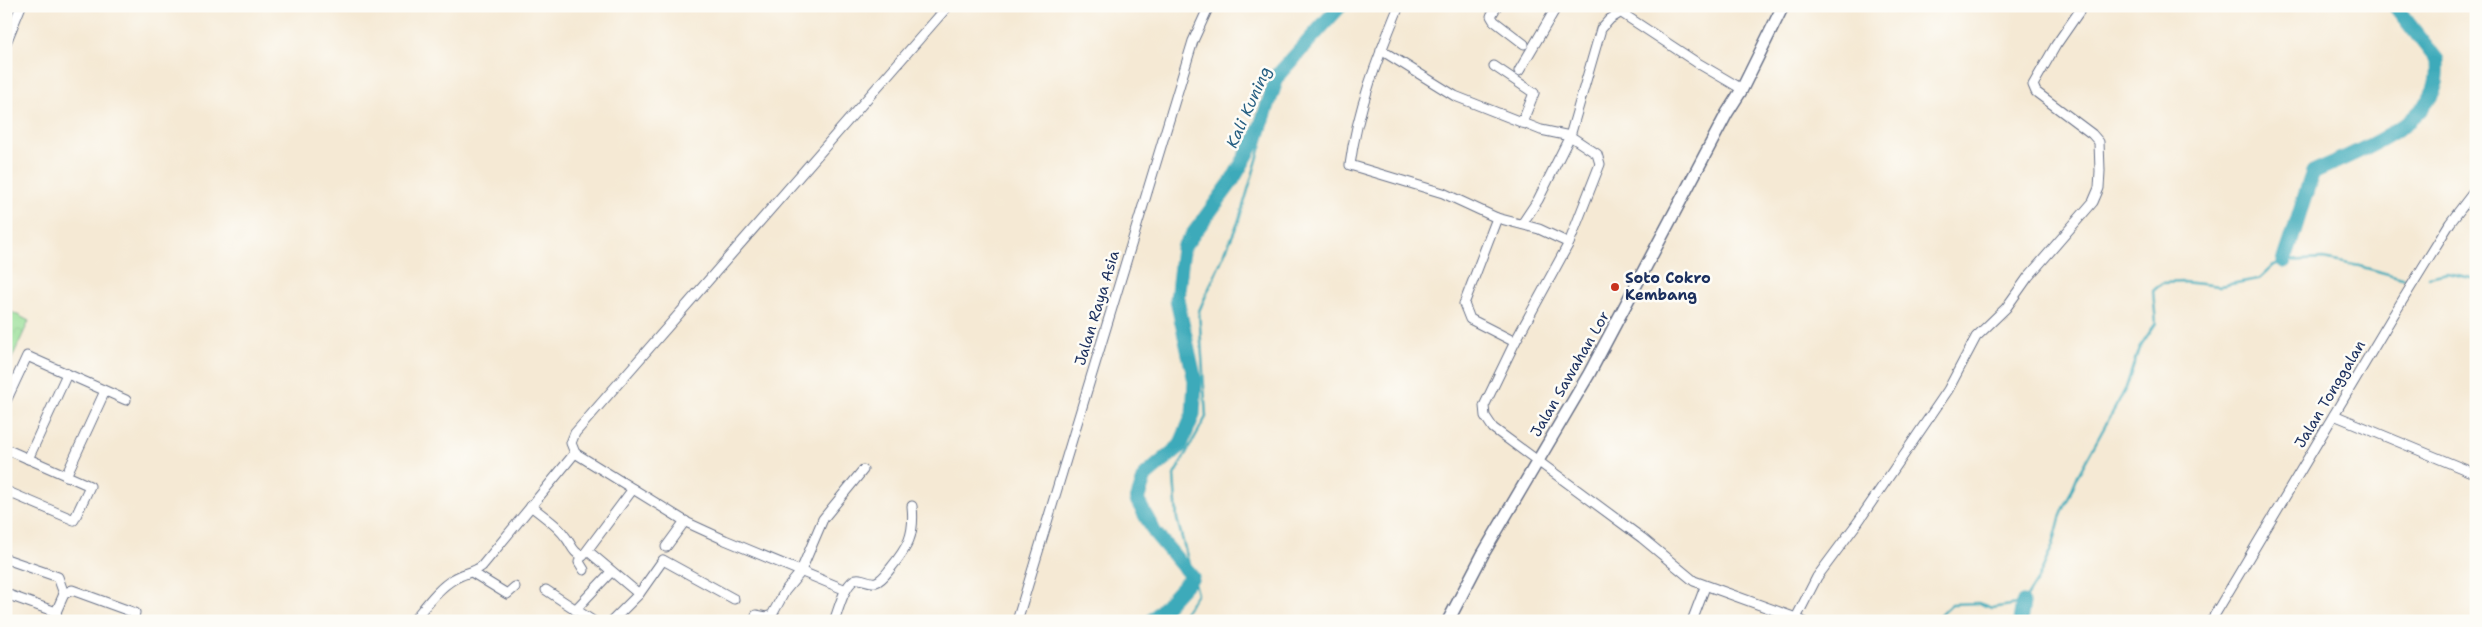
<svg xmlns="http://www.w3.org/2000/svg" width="2482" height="627" viewBox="0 0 2482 627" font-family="'Shantell Sans',sans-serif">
  <defs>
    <pattern id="park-crowns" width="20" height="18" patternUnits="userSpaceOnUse" patternTransform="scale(1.25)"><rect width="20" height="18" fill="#99df98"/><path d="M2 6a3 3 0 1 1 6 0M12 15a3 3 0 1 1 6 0" fill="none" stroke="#83c085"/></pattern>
  </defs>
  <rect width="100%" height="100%" fill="#fdfcf7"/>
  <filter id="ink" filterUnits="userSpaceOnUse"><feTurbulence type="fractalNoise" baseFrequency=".02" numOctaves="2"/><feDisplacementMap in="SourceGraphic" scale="10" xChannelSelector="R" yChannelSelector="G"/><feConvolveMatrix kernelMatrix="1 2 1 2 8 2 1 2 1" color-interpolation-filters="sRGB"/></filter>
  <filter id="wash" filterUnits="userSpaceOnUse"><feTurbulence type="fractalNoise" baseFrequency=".0096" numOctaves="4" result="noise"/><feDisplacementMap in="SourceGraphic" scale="20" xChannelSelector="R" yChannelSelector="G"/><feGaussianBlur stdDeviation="1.12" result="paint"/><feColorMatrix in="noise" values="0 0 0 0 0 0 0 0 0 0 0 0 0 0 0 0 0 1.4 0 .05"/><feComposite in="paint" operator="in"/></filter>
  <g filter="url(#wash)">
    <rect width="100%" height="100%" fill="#f5e9d4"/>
    <path fill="url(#park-crowns)" stroke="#5a877b" d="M6,309L29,321L6,371Z"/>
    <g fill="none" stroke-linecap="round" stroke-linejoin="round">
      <g stroke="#3caaba" stroke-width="2.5">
        <path d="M2428,277L2448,273L2476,279"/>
        <path d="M1178,621L1197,594L1177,519L1174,475L1206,417L1199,311L1238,223L1282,77L1286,72"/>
        <path d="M1933,621L1952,604L1978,603L1992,608L2023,603L2038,579L2053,545L2060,518L2078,475L2126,388L2139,348L2156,323L2153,291L2162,283L2183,282L2220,286L2258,279L2272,266L2284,261L2323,259L2359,266L2406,279"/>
      </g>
      <g stroke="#3caaba" stroke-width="15">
        <path d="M2284,261C2295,232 2302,202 2313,172C2350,155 2425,127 2436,83C2438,76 2437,67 2437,60L2395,6"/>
        <path d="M1152,621L1192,577L1155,533L1137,500L1145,476L1180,446L1193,415L1195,381L1177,300L1183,248L1232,181L1257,137L1278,75L1340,6"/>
        <path d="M2020,621L2023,603"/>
      </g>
    </g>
  </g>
  <g filter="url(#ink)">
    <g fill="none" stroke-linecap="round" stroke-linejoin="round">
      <defs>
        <g id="minor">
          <path d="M1399,6C1378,57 1357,110 1350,165L1443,193L1497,218L1539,229L1569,243"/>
          <path d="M1497,6L1491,16L1494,21L1524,44"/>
          <path d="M1611,6L1696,62L1742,89"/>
          <path d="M1620,13L1610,19L1601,29L1570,136L1597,154L1600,164L1569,243L1515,342L1484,406L1485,416L1493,428L1642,538L1694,581L1796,618L1795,621"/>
          <path d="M6,43L21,6"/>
          <path d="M1381,50L1455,96L1541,130L1570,136L1538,200L1522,224"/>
          <path d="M1494,66L1534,93L1522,123"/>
          <path d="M1519,71L1557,6"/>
          <path d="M1497,218L1464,304L1470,319L1515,342"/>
          <path d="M6,401L27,356L126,400"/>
          <path d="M2334,415L2476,474"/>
          <path d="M6,449L90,486L74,520L6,491"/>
          <path d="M575,453L688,523L725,540L846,590"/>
          <path d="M28,459L67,374"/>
          <path d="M66,476L105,391"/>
          <path d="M531,506C543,516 558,525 567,539C572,546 574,554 583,556L633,489"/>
          <path d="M666,547L685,521"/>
          <path d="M588,551L639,594"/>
          <path d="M581,556L579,562L584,570"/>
          <path d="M6,559L58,577L64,594L56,612"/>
          <path d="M473,573L507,594L515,587"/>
          <path d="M546,590L593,621"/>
          <path d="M6,594L56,612L58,621"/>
          <path d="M64,594L72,590L135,613L133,621"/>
          <path d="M575,610L611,572"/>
          <path d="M756,615L766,617L772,615L785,591L800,573L823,519L863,470"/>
          <path d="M413,621C425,607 438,588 454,579C463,573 473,573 482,566L575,453L571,443L575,433L948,6"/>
          <path d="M612,621L639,594L663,560L734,599"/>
          <path d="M834,621C839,609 843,588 854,580C860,576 870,584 876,582C882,580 886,574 890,569C908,547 915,535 912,506"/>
          <path d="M1017,621L1193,41L1209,6"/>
          <path d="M1692,621L1705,587"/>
          <path d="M1802,621L1796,618L1817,577L1858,522L1948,390L1976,337L2006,308L2028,277L2093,202L2099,188L2100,171L2099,142L2092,134L2036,92L2033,85L2056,45L2083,6"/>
          <path d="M2211,621L2391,319L2450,223L2476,189"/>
        </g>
        <path id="major" d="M1448,621L1483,554L1589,374L1727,113L1741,91L1783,6"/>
      </defs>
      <use href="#minor" stroke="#677087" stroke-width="11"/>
      <use href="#major" stroke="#677087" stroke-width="14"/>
      <use href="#minor" stroke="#fff" stroke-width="9"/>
      <use href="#major" stroke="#fff" stroke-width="11"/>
    </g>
  </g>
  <circle fill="#c8321e" stroke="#fdfcf7" stroke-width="2" cx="1615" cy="287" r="5"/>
  <g text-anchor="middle" stroke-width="5" stroke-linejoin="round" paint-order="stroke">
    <g font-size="15" font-weight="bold" fill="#1b2f5e" stroke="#fdfcf7" text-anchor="start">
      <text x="1625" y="283">Soto Cokro<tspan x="1625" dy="17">Kembang</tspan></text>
    </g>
    <g font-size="15" fill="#1b2f5e" stroke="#fdfcf7">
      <text transform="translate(1097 308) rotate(-73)" y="5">Jalan Raya Asia</text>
      <text transform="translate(1570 374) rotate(-60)" y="5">Jalan Sawahan Lor</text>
      <text transform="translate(2330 394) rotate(-59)" y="5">Jalan Tonggalan</text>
    </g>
    <g font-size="16" font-style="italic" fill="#286083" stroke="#fdfcf7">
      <text transform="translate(1248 107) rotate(-66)" y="6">Kali Kuning</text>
    </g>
  </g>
  <rect width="2482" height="627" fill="none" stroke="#fdfcf7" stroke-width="25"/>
</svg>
